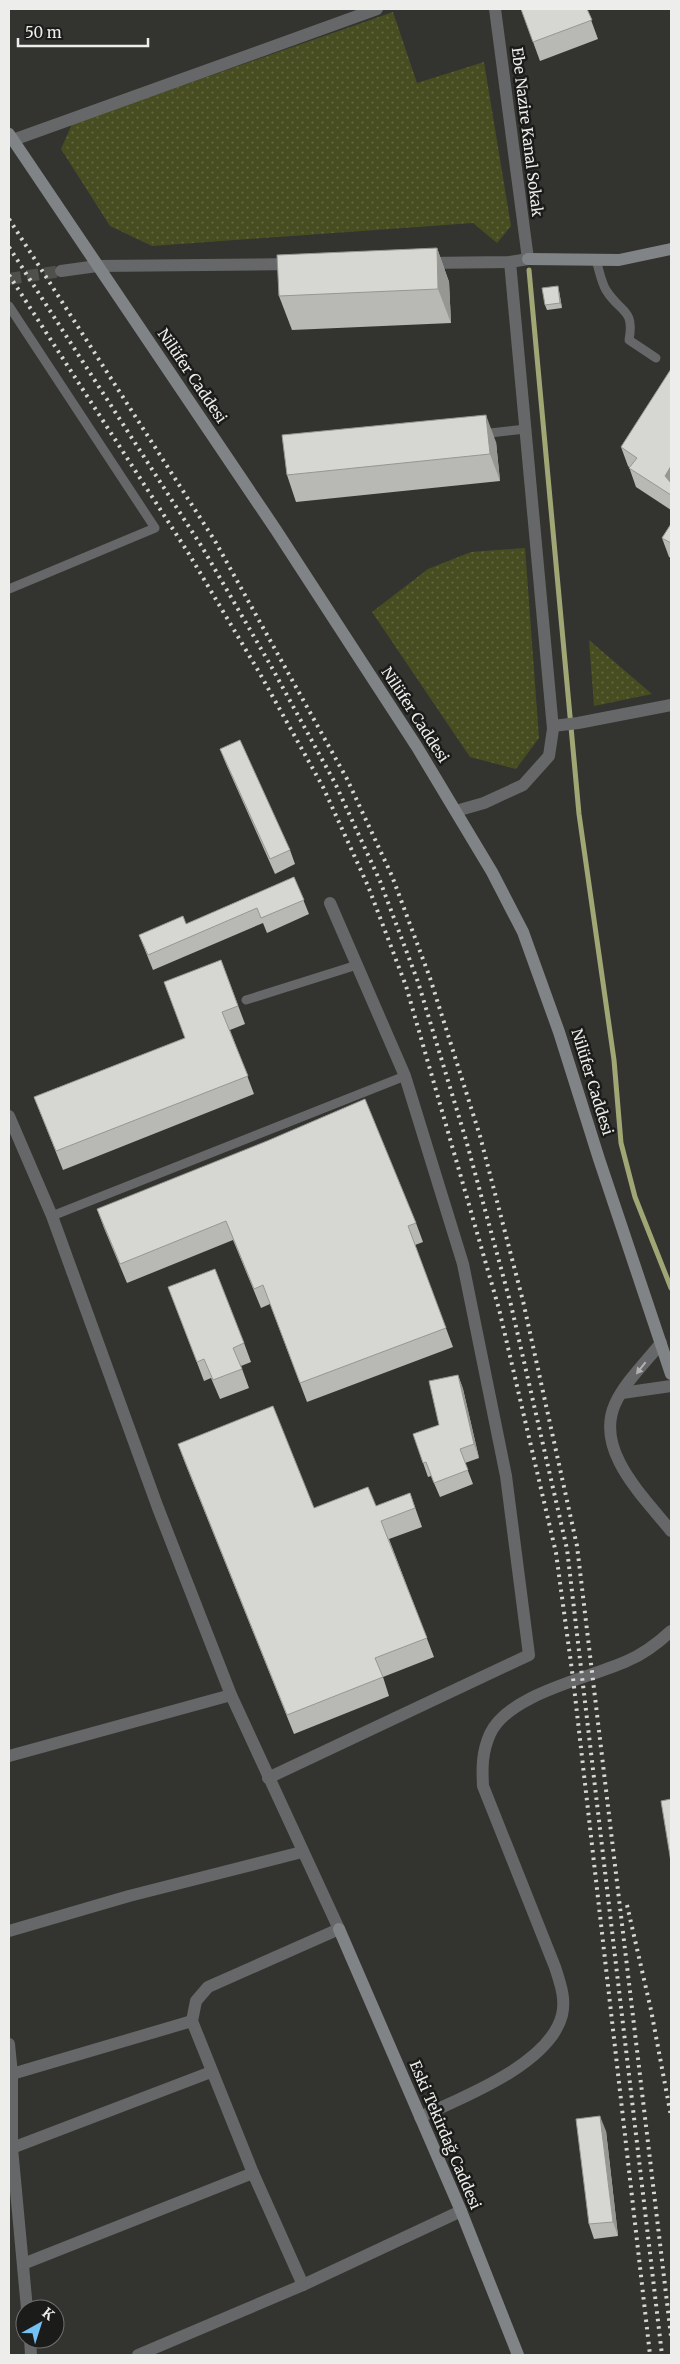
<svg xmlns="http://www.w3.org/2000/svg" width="680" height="2364" viewBox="0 0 680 2364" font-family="Merriweather,serif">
  <defs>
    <pattern id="grass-dots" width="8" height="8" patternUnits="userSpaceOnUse" patternTransform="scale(1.25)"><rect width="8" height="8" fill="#474d20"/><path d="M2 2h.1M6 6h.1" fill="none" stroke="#626741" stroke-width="1.8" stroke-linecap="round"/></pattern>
  </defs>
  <rect width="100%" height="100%" fill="#333430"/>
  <g fill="url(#grass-dots)">
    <path d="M393,12L417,83L484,62L511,226L497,243L473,223L152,246L110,226L61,149L72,124Z"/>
    <path d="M525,548L539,738L516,769L470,757L372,612L428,569L471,552Z"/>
    <path d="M589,640L652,694L594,706Z"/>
  </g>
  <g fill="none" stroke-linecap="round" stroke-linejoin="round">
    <path stroke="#a0a775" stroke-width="5" d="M529,270L579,814L614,1060L621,1143L635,1197L671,1288"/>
    <path stroke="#4f504c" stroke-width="12" stroke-dasharray="12 6" stroke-linecap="butt" d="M9,279L61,271"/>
    <g stroke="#666768" stroke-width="9">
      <path d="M596,260C599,269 601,282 606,290C620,313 635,308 629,340L656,358"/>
      <path d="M9,306L155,528L9,589"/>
      <path d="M481,434L525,429"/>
      <path d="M246,1000L357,965"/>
      <path d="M52,1216L405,1076"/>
    </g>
    <g stroke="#666768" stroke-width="12">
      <path d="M13,140L377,9"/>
      <path d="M425,263L510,262L528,259L495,9"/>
      <path d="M61,271L97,266L295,264"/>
      <path d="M553,726L578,723L671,705"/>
      <path d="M456,811L484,803L523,785L549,756L553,729L510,262"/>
      <path d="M9,1116L52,1216L158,1508L231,1695L339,1929L208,1987L196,2001L192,2021L253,2173L303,2285"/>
      <path d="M661,1343C646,1362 625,1382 615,1404C594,1451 645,1498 671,1531"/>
      <path d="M622,1393L671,1386"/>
      <path d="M9,1756L231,1695"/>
      <path d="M268,1778L529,1655L506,1476L463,1264L405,1076L330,903"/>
      <path d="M9,1931L129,1896L302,1852"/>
      <path d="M9,2044L12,2074V2148L27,2309"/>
      <path d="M12,2074L192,2021"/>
      <path d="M420,2117C462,2098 550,2064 562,2015C566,1998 560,1983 555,1967L483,1786C482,1767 482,1752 490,1734C508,1694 590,1678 627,1661C644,1654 658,1643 671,1631"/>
      <path d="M12,2148L211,2072"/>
      <path d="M23,2264L253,2173"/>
      <path d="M30,2339L31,2355"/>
      <path d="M138,2355L303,2285L461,2211"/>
    </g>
    <g stroke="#818486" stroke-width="12">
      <path d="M9,134L276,530L417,747L492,872L523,932L559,1032L599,1159L671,1374"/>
      <path d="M528,259L619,260L671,249"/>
      <path d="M339,1929L461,2211L518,2355"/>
    </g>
    <g stroke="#d6d7d4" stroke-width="4" stroke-dasharray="2.5 5" stroke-linecap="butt">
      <path d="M9,219L215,541L347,779L392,876L430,978L480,1136L523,1301L577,1546L671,2336"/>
      <path d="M9,247L202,547L271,666L335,783L380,881L418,982L466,1140L511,1305L567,1549L662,2355"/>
      <path d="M9,275L189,554L259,672L323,787L368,886L406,986L499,1309L556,1553L573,1678L650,2355"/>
      <path d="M627,1905L651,2010L671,2116"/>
    </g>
  </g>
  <g fill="#b8b9b5">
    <path d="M521,9H587L598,39L540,61Z"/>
    <path d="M437,248L449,282L451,323L292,330L279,296Z"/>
    <path d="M559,291L562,308L547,310L545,305Z"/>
    <path d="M671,369V510L636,487L629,467L628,466L621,447Z"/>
    <path d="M496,442L500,481L296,502L287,475Z"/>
    <path d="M671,524V558L669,557L662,538Z"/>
    <path d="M220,749L290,850L295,864L275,874L226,764Z"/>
    <path d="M294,877L309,914L267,933L263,923L153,970L139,935L186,924Z"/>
    <path d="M221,960L245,1024L230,1030L254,1094L63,1170L34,1097L185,1038Z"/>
    <path d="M97,1209L416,1223L423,1242L415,1245L453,1347L307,1402L270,1304L261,1308L233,1240L127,1283L104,1228Z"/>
    <path d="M168,1287L244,1343L251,1362L241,1366L249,1388L220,1399L211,1378L204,1381Z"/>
    <path d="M458,1375L463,1389L479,1458L465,1463L473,1484L440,1497L431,1476L428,1477L413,1434L439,1425Z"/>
    <path d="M178,1444L314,1508L376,1506L410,1493L422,1527L389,1539L434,1657L383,1677L389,1696L294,1734L185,1463Z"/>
    <path d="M606,2131L618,2236L594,2239L589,2224Z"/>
  </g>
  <g fill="#969693">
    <path d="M437,248L449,282L451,323L438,289Z"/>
    <path d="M558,286L559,291L562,308L560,303Z"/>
    <path d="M486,415L496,442L500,481L490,454Z"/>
    <path d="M671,466V494L665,476Z"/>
    <path d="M458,1375L463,1389L479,1458L474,1444Z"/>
    <path d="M600,2116L606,2131L618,2236L613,2222Z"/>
  </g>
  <g fill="#d6d7d2" stroke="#969693">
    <path d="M521,9H587L592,20L533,42Z"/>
    <path d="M437,248L438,289L279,296L277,255Z"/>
    <path d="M558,286L560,303L545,305L542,288Z"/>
    <path d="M671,369V466L665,476L671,483V495L629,468L637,458L621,447Z"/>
    <path d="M486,415L490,454L287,475L282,435Z"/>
    <path d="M671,524V543L662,538Z"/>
    <path d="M240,740L290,850L270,859L220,749Z"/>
    <path d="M294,877L304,900L261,918L257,908L148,955L139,935L183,916L186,924Z"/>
    <path d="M221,960L238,1006L222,1012L248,1076L56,1151L34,1097L185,1038L164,982Z"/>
    <path d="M365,1099L416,1223L408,1226L446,1328L300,1383L263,1285L254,1289L226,1221L120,1264L97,1209L267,1141Z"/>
    <path d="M215,1269L244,1343L233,1348L242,1369L213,1380L204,1359L197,1362L168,1287Z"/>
    <path d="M458,1375L474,1444L460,1449L468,1470L434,1483L426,1462L423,1463L413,1434L439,1425L429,1381Z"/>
    <path d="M273,1406L314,1508L368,1487L376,1506L410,1493L415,1508L381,1521L427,1638L375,1658L383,1677L287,1715L178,1444Z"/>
    <path d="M671,1799V1862L661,1801Z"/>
    <path d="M600,2116L613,2222L589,2224L576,2119Z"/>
  </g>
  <defs><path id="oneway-solid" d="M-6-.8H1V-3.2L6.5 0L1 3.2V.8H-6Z" transform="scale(1.25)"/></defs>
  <use fill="#b0b1b0" href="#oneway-solid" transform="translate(641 1368) rotate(128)"/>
  <g text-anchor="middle" stroke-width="5" stroke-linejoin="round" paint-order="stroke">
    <g font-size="15" fill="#edeeeb" stroke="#1b1b1a">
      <text transform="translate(527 132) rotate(83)" y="5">Ebe Nazire Kanal Sokak</text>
      <text transform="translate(192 376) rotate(56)" y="5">Nilüfer Caddesi</text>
      <text transform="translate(415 715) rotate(57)" y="5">Nilüfer Caddesi</text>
      <text transform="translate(592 1082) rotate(73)" y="5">Nilüfer Caddesi</text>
      <text transform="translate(445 2135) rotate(67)" y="5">Eski Tekirdağ Caddesi</text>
    </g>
  </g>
  <rect width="680" height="2364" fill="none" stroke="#edeeeb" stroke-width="20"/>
  <g transform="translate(40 2324) rotate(39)"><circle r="24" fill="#1b1b1a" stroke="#6f6f6e"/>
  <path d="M0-4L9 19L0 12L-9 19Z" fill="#73c1f5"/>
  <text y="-8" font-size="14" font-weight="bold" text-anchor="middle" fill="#edeeeb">K</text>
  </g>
  <path d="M18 38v8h130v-8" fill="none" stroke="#edeeeb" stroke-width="2.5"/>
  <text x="25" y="38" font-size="15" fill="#edeeeb" stroke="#1b1b1a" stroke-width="4" paint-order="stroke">50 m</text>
</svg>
